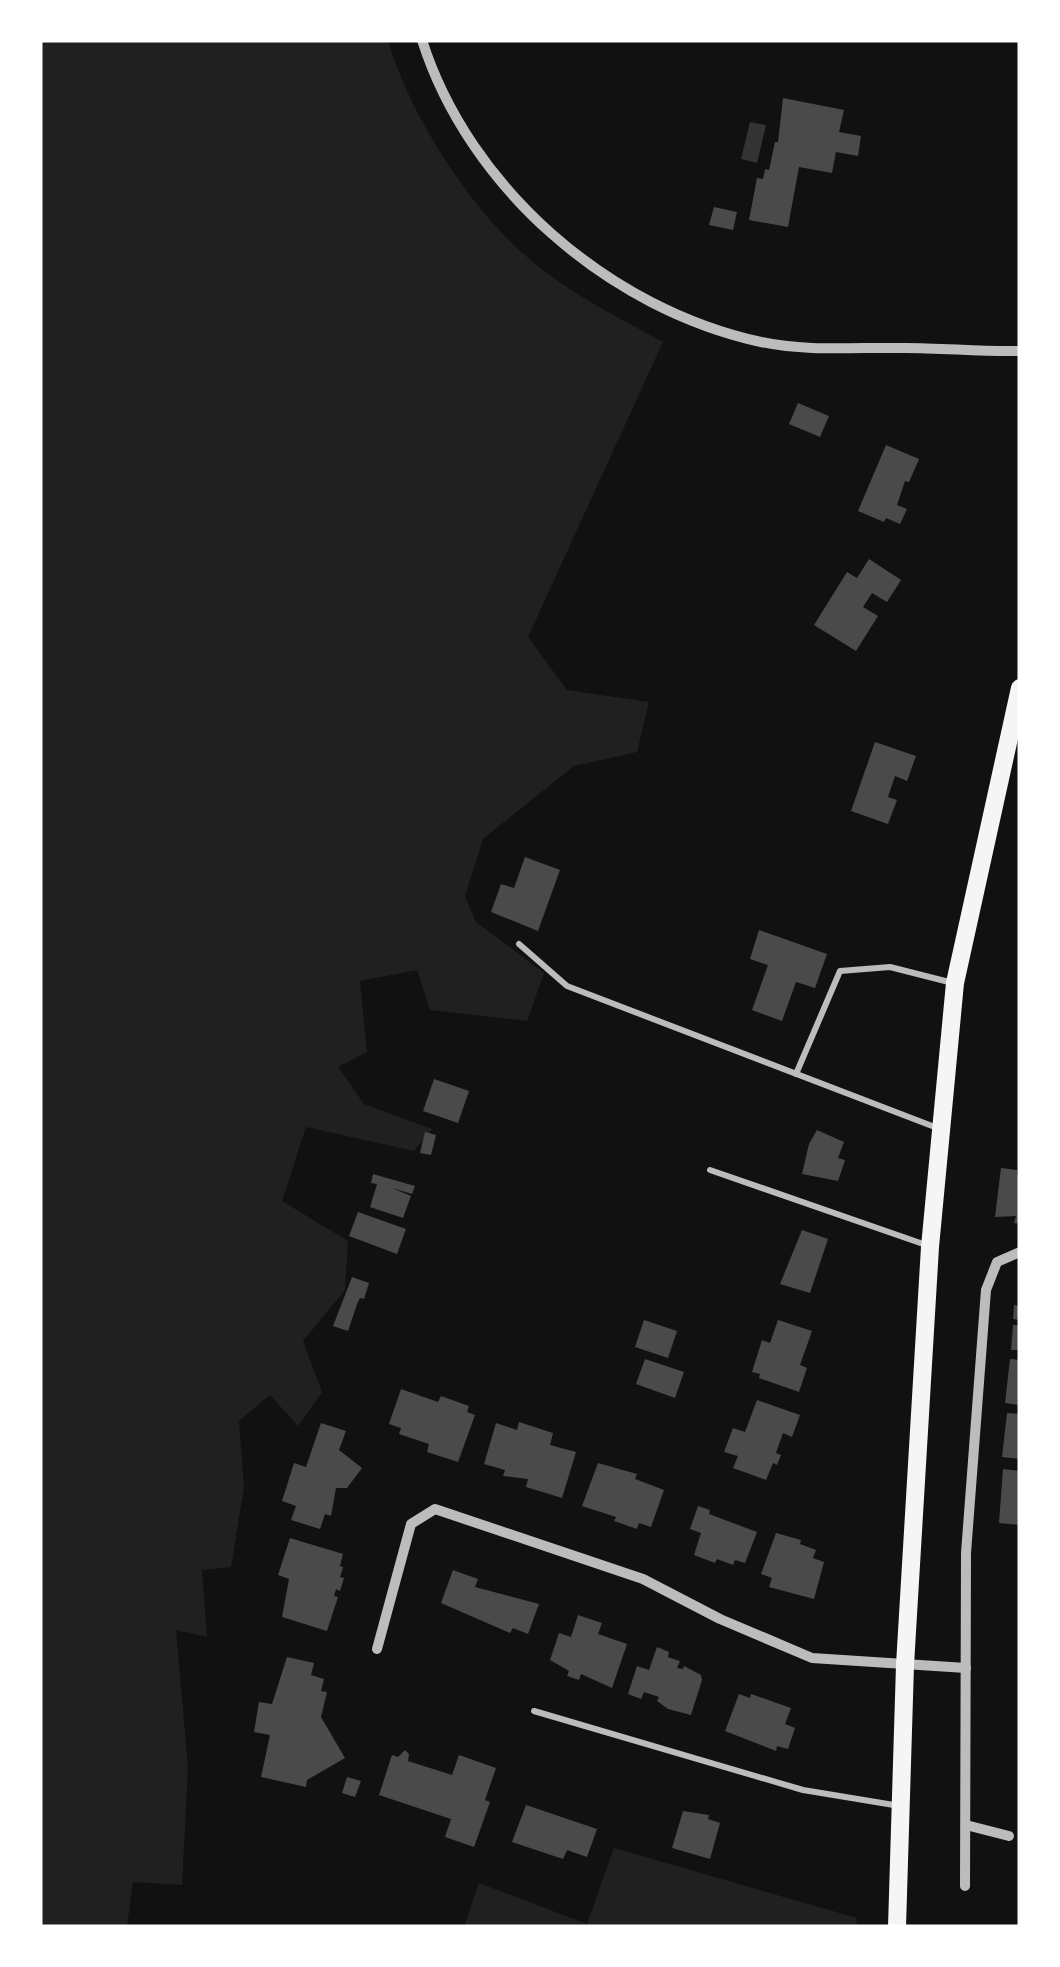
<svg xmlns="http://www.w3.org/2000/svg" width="1060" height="1967" viewBox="0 0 1060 1967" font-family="Manrope,sans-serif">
  <rect width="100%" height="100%" fill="#111"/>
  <g fill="#202020">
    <path d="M40,40H388C409,114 469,207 527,257C567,292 616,316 663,342L528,637L567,690L649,702L637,752L574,766L483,839L465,896L476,922L544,973L527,1021L430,1010L417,970L360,981L367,1052L338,1067L364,1104L432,1129L414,1151L306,1127L282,1201L348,1241L345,1290L303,1341L322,1392L298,1426L270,1395L239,1421L244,1487L231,1567L202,1570L207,1637L176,1630L188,1767L182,1885L133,1882L127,1927H40Z"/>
    <path d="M614,1848L857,1918L856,1927H464L479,1883L587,1924Z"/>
  </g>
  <path fill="#333" d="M750,122L766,125L757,163L741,159Z"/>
  <g fill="#4a4a4a">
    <path d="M783,98L844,110L839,132L861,136L858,156L836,152L832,173L799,167L788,227L749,220L757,178L763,179L765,169L769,170L775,142H778Z"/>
    <path d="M714,207L737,212L733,230L709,225Z"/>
    <path d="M798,403L829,416L820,437L789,424Z"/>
    <path d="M886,445L919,459L909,482L905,481L897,505L907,509L900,524L886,518L884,522L858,511Z"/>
    <path d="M869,559L901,580L887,602L872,593L863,607L878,616L856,651L814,625L847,572L857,578Z"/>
    <path d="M875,742L916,756L907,781L895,776L888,797L897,800L888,824L851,811Z"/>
    <path d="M525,857L560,870L538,931L491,912L501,884L514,888Z"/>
    <path d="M759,930L827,954L815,988L796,982L782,1021L752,1010L768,965L750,959Z"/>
    <path d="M434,1079L469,1091L458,1123L423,1111Z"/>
    <path d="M817,1130L844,1142L838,1158L845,1160L838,1181L802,1174L809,1144Z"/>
    <path d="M425,1132L436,1135L431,1155L420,1153Z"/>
    <path d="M1001,1168L1017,1170V1175H1020V1224L1014,1223L1016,1216L995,1217Z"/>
    <path d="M373,1174L415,1186L412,1194L392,1188L411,1196L403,1218L370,1207L377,1184L371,1183Z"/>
    <path d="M358,1212L406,1229L397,1254L349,1236Z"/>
    <path d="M802,1230L828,1239L810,1293L780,1284Z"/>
    <path d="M352,1277L369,1283L364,1299L360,1298L357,1304L348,1331L333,1326Z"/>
    <path d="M1014,1305L1020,1306V1320L1013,1319Z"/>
    <path d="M644,1320L677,1331L668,1358L635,1347Z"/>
    <path d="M778,1320L812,1331L800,1365L807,1368L799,1392L759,1378L760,1374L752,1372L762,1340L770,1343Z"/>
    <path d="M1013,1325H1020V1350H1011Z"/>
    <path d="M645,1359L684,1372L675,1398L636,1384Z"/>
    <path d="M1010,1359L1020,1360V1405L1005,1403Z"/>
    <path d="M401,1389L438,1402L441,1396L469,1406L467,1412L475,1415L458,1462L427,1452L429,1444L399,1434L401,1428L389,1424Z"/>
    <path d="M757,1400L800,1415L792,1437L783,1433L776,1453L781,1455L777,1465L773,1463L766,1480L733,1468L738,1456L724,1452L733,1428L745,1432Z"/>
    <path d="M1007,1413L1020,1414V1459L1002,1457Z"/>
    <path d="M519,1422L553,1433L550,1445L576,1452L562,1498L526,1487L528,1479L503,1476L505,1470L484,1464L496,1423L517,1430Z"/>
    <path d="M321,1423L346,1431L339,1450L362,1468L347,1488H336L331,1516L325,1514L320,1529L291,1520L296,1506L282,1501L294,1463L306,1467Z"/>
    <path d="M598,1463L637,1474L635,1479L664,1490L651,1527L639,1523L637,1529L614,1521L616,1517L582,1506Z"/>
    <path d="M1003,1469L1020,1471V1525L999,1523Z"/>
    <path d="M698,1506L710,1510L709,1514L757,1532L745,1563L735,1560L733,1565L717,1559L715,1563L694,1555L701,1533L690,1529Z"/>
    <path d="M776,1533L801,1540L800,1544L816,1550L813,1558L824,1562L814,1599L769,1587L772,1578L761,1574Z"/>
    <path d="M290,1538L343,1554L340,1566L343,1567L340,1577L344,1578L340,1591L336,1589L334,1596L338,1597L327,1631L282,1617L289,1579L278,1575Z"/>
    <path d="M453,1570L478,1579L475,1587L539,1604L528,1634L513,1628L510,1633L441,1603Z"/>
    <path d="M578,1615L602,1623L598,1634L627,1644L612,1688L581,1674L579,1680L567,1676L569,1671L550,1660L559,1633L571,1637Z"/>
    <path d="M657,1647L669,1652L668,1657L680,1661L677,1668L683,1669L684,1666L701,1675L702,1680L691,1715L668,1709L657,1701L659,1697L644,1692L641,1699L628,1694L637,1666L649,1670Z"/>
    <path d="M287,1657L314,1663L311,1675L324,1679L321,1691L327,1692L321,1717L345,1758L307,1780L306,1787L261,1777L270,1735L254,1732L259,1702L272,1704Z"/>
    <path d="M739,1694L750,1698L751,1694L791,1708L785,1724L795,1728L788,1749L777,1746L776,1751L725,1731Z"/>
    <path d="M405,1750L409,1754L408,1761L452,1775L459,1755L496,1768L485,1800L490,1802L474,1847L445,1837L451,1819L379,1795L392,1755L398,1757Z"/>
    <path d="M347,1777L361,1781L355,1797L342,1793Z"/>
    <path d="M526,1805L597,1829L587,1857L567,1850L563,1859L512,1842Z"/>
    <path d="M683,1811L709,1815L708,1819L720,1823L710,1859L672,1848Z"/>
  </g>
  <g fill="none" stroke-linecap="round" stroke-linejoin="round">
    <g stroke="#bcbcbc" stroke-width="6">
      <path d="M519,944L567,986L940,1129"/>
      <path d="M796,1074L840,971L890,967L953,983"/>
      <path d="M710,1170L929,1246"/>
      <path d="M534,1711L803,1790L900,1806"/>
    </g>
    <g stroke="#bcbcbc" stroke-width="10">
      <path d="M422,40C469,188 609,309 761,342C808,352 857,347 905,348C944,348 982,352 1020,351"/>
      <path d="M377,1649L411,1524L435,1509L643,1579L720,1619L812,1658L966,1668"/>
      <path d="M966,1825L1009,1836"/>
      <path d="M965,1886L966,1553L986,1290L997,1262L1020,1252"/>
    </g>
    <path stroke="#f5f5f5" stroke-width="18" d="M897,1927L905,1665L930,1247L955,983L1020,688"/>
  </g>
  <rect width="1060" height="1967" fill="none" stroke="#ffffff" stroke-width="85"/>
</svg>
